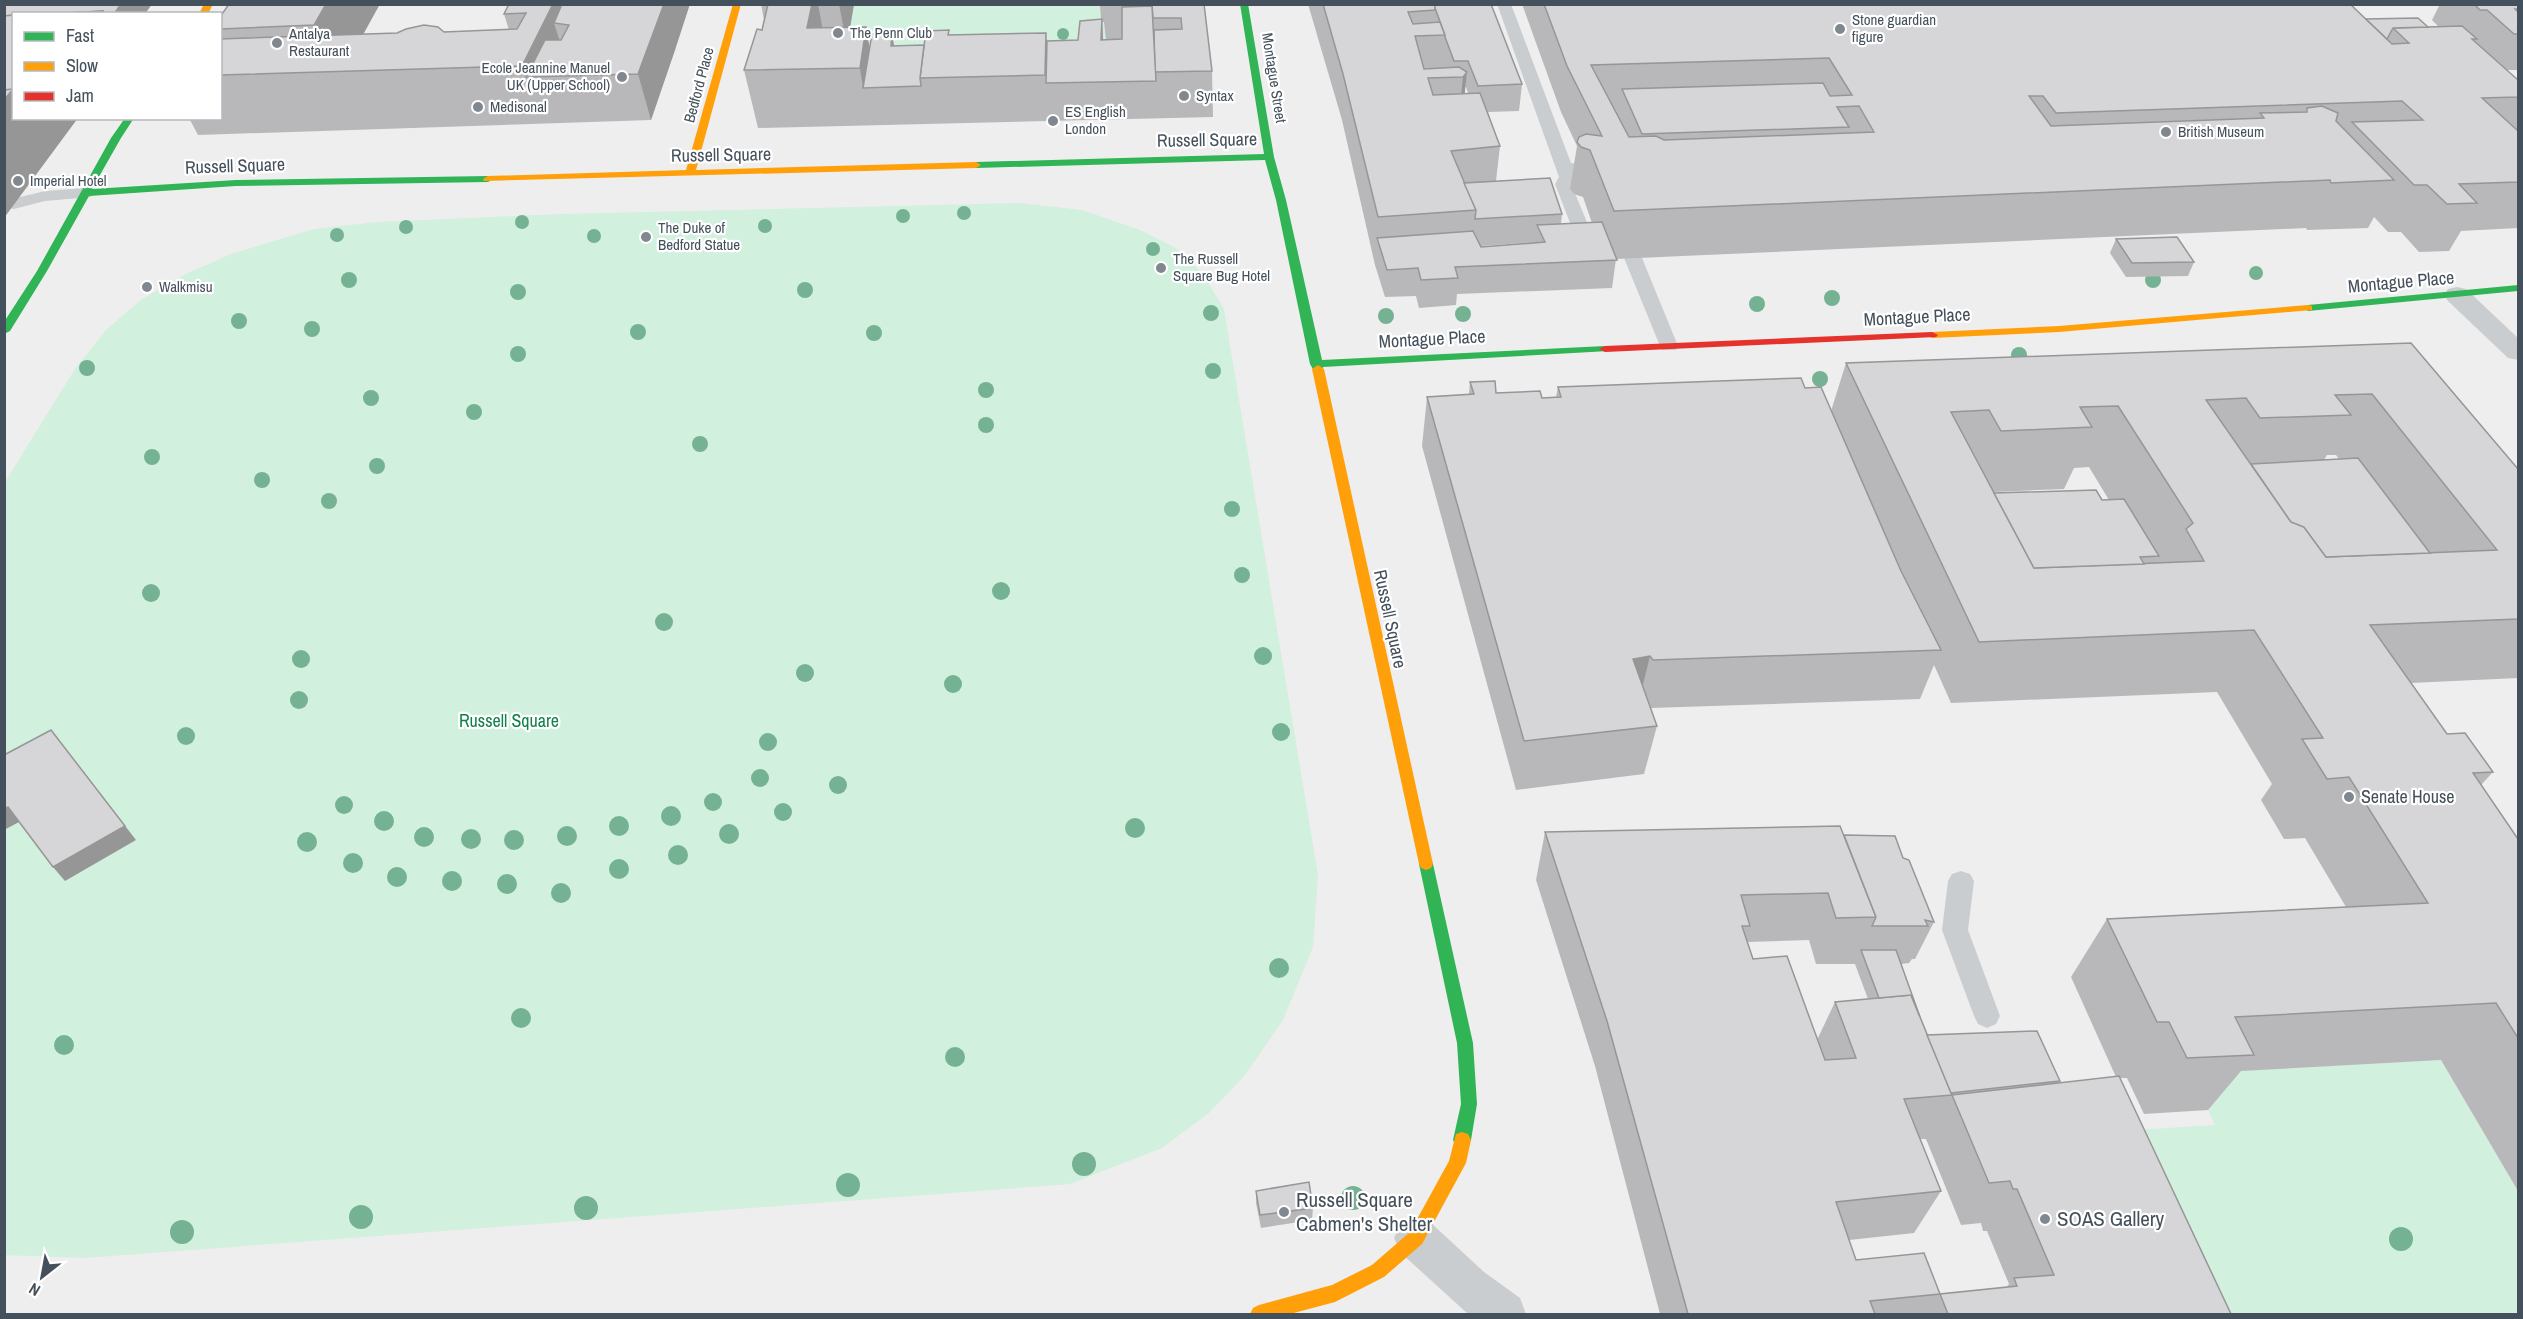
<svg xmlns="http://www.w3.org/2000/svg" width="2523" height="1319" viewBox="0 0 2523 1319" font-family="'Archivo Narrow',sans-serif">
  <rect width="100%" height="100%" fill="#efeeee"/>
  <g fill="#d1f0dd">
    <path d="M824,4L1107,5L1122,91L803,101Z"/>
    <path d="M1021,203L1082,210L1140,230L1176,248L1202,273L1224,309L1318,875L1313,947L1283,1020L1245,1075L1209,1113L1162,1148L1070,1184L85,1258L5,1255V482L75,369L106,330L142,299L188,273L231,254L314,229L376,222L562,214Z"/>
    <path d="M2441,1060L2518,1191V1314H2192L2136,1130L2215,1125L2191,1073Z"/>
  </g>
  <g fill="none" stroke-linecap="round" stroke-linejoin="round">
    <g fill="#cacdcf" fill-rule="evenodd">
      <path d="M1497,4H1511L1571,163L1581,164L1583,167L1571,184L1595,241L1592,245H1580L1577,241L1555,184L1559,177Z"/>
      <path d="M85,188L93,193L91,197L45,201L14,209L8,208L6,204L8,200L45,191Z"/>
      <path d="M1633,253L1639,254L1642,258L1678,346L1676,350H1662L1660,346L1624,258L1627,254Z"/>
      <path d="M1961,871L1970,874L1974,881L1968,930L2000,1016L1996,1024L1987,1028L1978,1024L1974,1016L1942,930L1948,881L1952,874Z"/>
    </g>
    <g fill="#cacdcf" fill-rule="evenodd">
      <path d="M2457,287L2466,289L2518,338V360L2508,358L2448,301L2444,295L2448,289Z"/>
      <path d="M1416,1217L1431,1223L1484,1272L1520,1298L1526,1314H1468L1401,1253L1394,1238L1401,1223Z"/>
    </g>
    <g fill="#30b455" fill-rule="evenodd">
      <path d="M1240,4H1248L1274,157L1286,200L1322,360L1605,346L1611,349L1609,351L1323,367L1322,371H1314L1310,364L1276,200L1265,160L976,168L971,165L976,162L1264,154Z"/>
      <path d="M125,118H134L121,138L92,189L236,180L488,176L493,179L488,182L236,186L89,196L47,271L10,331L4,334V322L37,271L111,138Z"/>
      <path d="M2518,285V291L2308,311L2303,308L2308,305Z"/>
      <path d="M1426,858L1431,860L1433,864L1473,1043L1477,1104L1471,1140L1468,1146L1462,1148L1456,1146L1453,1140L1461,1104L1457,1043L1419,864L1421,860Z"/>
    </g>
    <g fill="#ff9f0a" fill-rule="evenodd">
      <path d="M204,4H213L208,14H199Z"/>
      <path d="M733,4H741L696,170L976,162L981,165L976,168L484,181L483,179L488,176L686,170Z"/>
      <path d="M2308,305L2312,306V310L2059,332L1932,338L1926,335L1932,332L2059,326Z"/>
      <path d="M1318,365L1324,369L1433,864L1431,868L1426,870L1421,868L1419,864L1312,369Z"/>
      <path d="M1462,1132L1468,1134L1471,1140L1466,1163L1422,1244L1384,1277L1335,1302L1290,1314H1250L1253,1308L1259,1305L1332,1285L1372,1265L1410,1232L1449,1161L1456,1134Z"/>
    </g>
    <path fill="#e5322d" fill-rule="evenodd" d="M1932,332L1938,335L1936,337L1605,352L1599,349L1605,346Z"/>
  </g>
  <g fill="#75b294">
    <circle cx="1063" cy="34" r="6"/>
    <circle cx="964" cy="213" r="7"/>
    <circle cx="903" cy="216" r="7"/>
    <circle cx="522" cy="222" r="7"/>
    <circle cx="765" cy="226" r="7"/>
    <circle cx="406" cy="227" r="7"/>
    <circle cx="337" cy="235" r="7"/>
    <circle cx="594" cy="236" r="7"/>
    <circle cx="1153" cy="249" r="7"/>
    <circle cx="2256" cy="273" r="7"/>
    <circle cx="349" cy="280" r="8"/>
    <circle cx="2153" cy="280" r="8"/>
    <circle cx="805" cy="290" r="8"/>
    <circle cx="518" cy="292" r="8"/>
    <circle cx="1832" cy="298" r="8"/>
    <circle cx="1757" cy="304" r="8"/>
    <circle cx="1211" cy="313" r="8"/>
    <circle cx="1463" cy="314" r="8"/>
    <circle cx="1386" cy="316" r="8"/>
    <circle cx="239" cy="321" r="8"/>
    <circle cx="312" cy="329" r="8"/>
    <circle cx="638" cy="332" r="8"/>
    <circle cx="874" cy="333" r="8"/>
    <circle cx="518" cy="354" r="8"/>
    <circle cx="2019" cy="355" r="8"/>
    <circle cx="87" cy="368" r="8"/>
    <circle cx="1213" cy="371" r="8"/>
    <circle cx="1820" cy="379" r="8"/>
    <circle cx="986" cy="390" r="8"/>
    <circle cx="371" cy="398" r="8"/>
    <circle cx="474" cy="412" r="8"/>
    <circle cx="986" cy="425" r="8"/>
    <circle cx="700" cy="444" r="8"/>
    <circle cx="152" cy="457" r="8"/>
    <circle cx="377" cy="466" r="8"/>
    <circle cx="262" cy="480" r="8"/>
    <circle cx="329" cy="501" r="8"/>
    <circle cx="1232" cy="509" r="8"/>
    <circle cx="1242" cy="575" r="8"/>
    <circle cx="1001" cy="591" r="9"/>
    <circle cx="151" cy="593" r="9"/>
    <circle cx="664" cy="622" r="9"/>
    <circle cx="1263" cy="656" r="9"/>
    <circle cx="301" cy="659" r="9"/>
    <circle cx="805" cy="673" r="9"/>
    <circle cx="953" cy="684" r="9"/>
    <circle cx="299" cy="700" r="9"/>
    <circle cx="1281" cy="732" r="9"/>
    <circle cx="186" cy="736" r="9"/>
    <circle cx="768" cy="742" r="9"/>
    <circle cx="760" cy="778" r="9"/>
    <circle cx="838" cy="785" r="9"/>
    <circle cx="713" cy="802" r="9"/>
    <circle cx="344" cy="805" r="9"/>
    <circle cx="783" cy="812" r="9"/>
    <circle cx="671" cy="816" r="10"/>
    <circle cx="384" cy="821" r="10"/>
    <circle cx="619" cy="826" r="10"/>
    <circle cx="1135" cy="828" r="10"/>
    <circle cx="729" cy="834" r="10"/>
    <circle cx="567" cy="836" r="10"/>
    <circle cx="424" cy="837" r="10"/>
    <circle cx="471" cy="839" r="10"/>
    <circle cx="514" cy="840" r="10"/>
    <circle cx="307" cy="842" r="10"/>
    <circle cx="678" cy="855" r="10"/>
    <circle cx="353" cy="863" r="10"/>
    <circle cx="619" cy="869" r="10"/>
    <circle cx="397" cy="877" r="10"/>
    <circle cx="452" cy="881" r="10"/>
    <circle cx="507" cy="884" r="10"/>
    <circle cx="561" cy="893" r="10"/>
    <circle cx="1279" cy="968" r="10"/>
    <circle cx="521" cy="1018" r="10"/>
    <circle cx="64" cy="1045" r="10"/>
    <circle cx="955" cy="1057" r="10"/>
    <circle cx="1084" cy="1164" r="12"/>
    <circle cx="848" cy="1185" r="12"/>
    <circle cx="1353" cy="1198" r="12"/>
    <circle cx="586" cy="1208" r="12"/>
    <circle cx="361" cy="1217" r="12"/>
    <circle cx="182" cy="1232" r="12"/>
    <circle cx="2401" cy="1239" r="12"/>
  </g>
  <g fill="#b8b8ba" fill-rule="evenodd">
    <path d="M229,4L363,34L509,30L504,14L559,4L560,7L676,47L651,120L198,135L189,118H220V17Z"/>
    <path d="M761,4H854L850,27L870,47L892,34L894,46L924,45L950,35L1046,33L1047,41L1078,40L1101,19L1100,5L1077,6L1075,4H1204L1212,71L1213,117L758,128L744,70L762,30L764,20ZM1102,22H1104L1106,40H1103Z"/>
    <path d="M1308,4H1491L1522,84L1519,111L1488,112L1500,146L1496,181L1562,214L1561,224L1592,223L1583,197L1574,194L1570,189L1577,146L1561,112L1522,4H2351L2350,5L2366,19L2428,27H2439L2432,20L2440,4H2518V70H2507L2518,80V126L2517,130L2518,182V228L2461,231L2449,251L2419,252L2401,232H2388L2374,217L2368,228L2307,230L2306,228L1616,259L1612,288L1457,294L1456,305L1419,308L1416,296L1385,297L1375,265L1342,120ZM1465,87H1466L1468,93H1465ZM1535,242L1481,247V246Z"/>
    <path d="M2116,239L2194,262L2188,276L2126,277L2110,253Z"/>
    <path d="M2411,343L2518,469V678L2411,683L2447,734L2493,772L2481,785L2518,839V1191L2441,1060L2241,1071L2208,1110L2144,1114L2127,1078H2120L2231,1314H1660L1595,1066L1536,880L1545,832L1844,835L1903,858L1934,922L1915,959H1912L1909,963L1901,964L1919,1017L1927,1035L2060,1081L2058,1083L2116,1077L2071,977L2107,919L2346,907L2305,838L2284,839L2261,800L2272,784L2217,692L1951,703L1934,665L1920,699L1651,708L1657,726L1644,774L1516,790L1422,446L1427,397L1469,394L1470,382L1496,393L1542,398L1556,397L1558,387L1805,388L1831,411L1846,363ZM2327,455H2336L2339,459L2324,460ZM2089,467L2109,500H2102L1994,493L1993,492L2064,489L2074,468ZM1809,940L1816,964H1855L1868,999L1835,1002L1817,1040L1753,959L1747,942ZM1920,1139H1926L1961,1225L1981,1223L1983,1231H1987L2009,1284L2007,1287L1940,1294L1926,1314L1940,1294L1856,1260L1849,1240L1914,1233L1941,1191Z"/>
    <path d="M1256,1191L1313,1208L1312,1220L1261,1228L1256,1203Z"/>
  </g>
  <g fill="#969697">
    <path d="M121,4H152L145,14H114Z"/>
    <path d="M326,4H380L343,71L334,72L314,25Z"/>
    <path d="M553,4H559L566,24L554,23L568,67L526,77L522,66Z"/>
    <path d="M664,4H690L676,47L651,120L638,74Z"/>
    <path d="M812,4H818L826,47L807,28Z"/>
    <path d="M839,4H854L847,46Z"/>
    <path d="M1102,19L1104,55L1101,40Z"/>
    <path d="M866,27L876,84L863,88L860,68Z"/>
    <path d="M892,34L898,70L891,46Z"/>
    <path d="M1467,72L1462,118L1458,123L1463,77Z"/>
    <path d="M13,89L14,118H78L4,218V100Z"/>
    <path d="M1650,656L1638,705L1633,659Z"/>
    <path d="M51,730L136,840L65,881L53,867Z"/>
    <path d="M8,807L21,821L4,830V809Z"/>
  </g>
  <g fill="#d6d6d8" stroke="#969697" stroke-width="1.5" fill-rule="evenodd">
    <path d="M4,4H121L114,14H104L103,11L46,14H14V15L4,16Z"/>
    <path d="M229,4H326L314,25L220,29V17Z"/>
    <path d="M509,4H553L522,66L220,75V39L397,33L406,29L424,25L438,27L444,32L517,29L526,13L504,14Z"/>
    <path d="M562,4H664L638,74L526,77L545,40H561L569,25L554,23Z"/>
    <path d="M768,4H812L807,28L866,27L860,68L744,70L757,29L762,30Z"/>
    <path d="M1152,4H1204L1212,71L1155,72L1154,30L1182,29L1181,18H1153Z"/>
    <path d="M1323,4H1435V10L1408,12L1413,24L1440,22L1445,35L1415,36L1424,69L1459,67L1467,72L1463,77L1428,78L1433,95L1480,93L1500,146L1451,151L1476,210L1378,217L1343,74Z"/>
    <path d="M1435,4H1491L1522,84L1478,86L1468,61H1454L1445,37V35L1435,8Z"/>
    <path d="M1544,4H2350L2392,44L2409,43L2393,28L2462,26L2477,39H2472L2518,80V97L2482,98L2518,131V182L2459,184L2477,203L2447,204L2427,185H2414L2352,122L2423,120L2402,101L2056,113L2043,96H2029L2051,126L2264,118L2260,113L2307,112V108L2322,106L2338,113L2336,121L2394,180L2331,183L2330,180L1614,211L1590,150L1581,147L1577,142L1579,137L1586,134L1602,136L1567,66ZM1829,58L1852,95L1830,96L1823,83L1622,89L1642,134L1849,127L1837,107L1859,106L1874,132L1664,140L1656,136L1629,137L1591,65Z"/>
    <path d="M2474,4H2518V9H2515L2518,12V34H2514L2487,10H2480Z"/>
    <path d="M1152,6L1156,81L1046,83L1047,41L1078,40L1080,21L1102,19L1101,40L1122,39V7Z"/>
    <path d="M103,11L101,14H46Z"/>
    <path d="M14,15V90H4V16Z"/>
    <path d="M2418,18L2428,27L2393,28L2387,39L2366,19Z"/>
    <path d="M949,30L948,35L1046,33L1045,75L920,78L926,31Z"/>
    <path d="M872,34H892L891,46L924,45L920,78L921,86L863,88Z"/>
    <path d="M13,89L4,100V90Z"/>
    <path d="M1550,178L1562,214L1475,219L1476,210L1464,183Z"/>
    <path d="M1602,222L1617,260L1455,267L1458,278L1421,280L1418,268L1387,270L1377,238L1473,231L1481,247L1545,242L1537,225Z"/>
    <path d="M2177,237L2194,262L2132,263L2116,239Z"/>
    <path d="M2411,343L2518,469V619L2370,625L2447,734L2465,733L2493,772L2473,773L2518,839V1038L2496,1003L2235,1017L2254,1055L2187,1058L2169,1022H2157L2107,919L2428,903L2349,777L2327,779L2302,739L2323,738L2254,630L1979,642L1846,363ZM2372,394L2497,550L2326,557L2304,527L2291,522L2206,400L2246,398L2260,418L2351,415L2335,395ZM2118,406L2193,523L2186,529L2204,561L2034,568L1951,412L1989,410L2001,431L2092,427L2080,407Z"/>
    <path d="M1801,378L1805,388L1821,387L1901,571L1941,650L1653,660L1650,656L1633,659L1657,726L1524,741L1427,397L1474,394L1470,382L1495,381L1496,393L1540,391L1542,398L1561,397L1558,387Z"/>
    <path d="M2358,458L2430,553L2326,557L2304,527L2291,522L2251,464Z"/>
    <path d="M2096,490L2102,500L2124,499L2159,556L2140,557L2144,564L2034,568L1994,493Z"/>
    <path d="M51,730L125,826L53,867L8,807L4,809V755Z"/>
    <path d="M1840,826L1876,917L1836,918L1828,893L1741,895L1750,926H1742L1753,959L1787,956L1825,1060L1856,1058L1835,1002L1911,995L1952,1095L2119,1076L2231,1314H1948L1940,1294L2017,1286L2014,1278L2054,1275L2017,1189H2013L2010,1181L1989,1183L1952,1095L1904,1099L1941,1191L1836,1202L1856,1260L1924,1253L1940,1294L1870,1301L1875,1314H1688L1607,1021L1545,832Z"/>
    <path d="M1844,835L1895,836L1903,858L1909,860L1934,922L1925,920L1928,926H1872L1876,917Z"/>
    <path d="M1861,950H1896L1920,1017L1911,995L1879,998Z"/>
    <path d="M2037,1031L2060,1081L1951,1093L1927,1035Z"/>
    <path d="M1309,1182L1313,1208L1260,1215L1256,1191Z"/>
  </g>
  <g fill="#80878e" stroke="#fff" stroke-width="2">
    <circle cx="1840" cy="29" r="6"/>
    <circle cx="838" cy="33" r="6"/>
    <circle cx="277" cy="43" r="6"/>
    <circle cx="622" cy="77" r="6"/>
    <circle cx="1184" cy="96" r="6"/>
    <circle cx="478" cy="107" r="6"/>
    <circle cx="1053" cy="121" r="6"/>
    <circle cx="2166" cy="132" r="6"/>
    <circle cx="18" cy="181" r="6"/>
    <circle cx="646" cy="237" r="6"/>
    <circle cx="1161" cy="268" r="6"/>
    <circle cx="147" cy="287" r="6"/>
    <circle cx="2349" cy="797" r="6"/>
    <circle cx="1284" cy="1212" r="6"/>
    <circle cx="2045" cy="1219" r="6"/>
  </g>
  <g text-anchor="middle" stroke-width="4.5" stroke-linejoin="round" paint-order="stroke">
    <g font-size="15" fill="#44505b" stroke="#fff" text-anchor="start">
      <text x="1852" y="25">Stone guardian<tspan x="1852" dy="17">figure</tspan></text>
      <text x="850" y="38">The Penn Club</text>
      <text x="289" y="39">Antalya<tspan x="289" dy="17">Restaurant</tspan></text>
      <text x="610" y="73" text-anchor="end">Ecole Jeannine Manuel<tspan x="610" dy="17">UK (Upper School)</tspan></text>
      <text x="1196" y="101">Syntax</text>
      <text x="490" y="112">Medisonal</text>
      <text x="1065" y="117">ES English<tspan x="1065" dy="17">London</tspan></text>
      <text x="2178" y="137">British Museum</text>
      <text x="30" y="186">Imperial Hotel</text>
      <text x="658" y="233">The Duke of<tspan x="658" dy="17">Bedford Statue</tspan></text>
      <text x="1173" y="264">The Russell<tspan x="1173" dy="17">Square Bug Hotel</tspan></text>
      <text x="159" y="292">Walkmisu</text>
    </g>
    <g font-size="15" fill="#44505b" stroke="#fff">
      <text transform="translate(1274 78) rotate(81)" y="5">Montague Street</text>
      <text transform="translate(699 85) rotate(-75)" y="5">Bedford Place</text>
    </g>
    <g font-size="18" fill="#44505b" stroke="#fff">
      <text transform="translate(1207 140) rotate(-1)" y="6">Russell Square</text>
      <text transform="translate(721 155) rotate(-1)" y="6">Russell Square</text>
      <text transform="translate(235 166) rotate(-2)" y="6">Russell Square</text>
      <text transform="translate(2401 282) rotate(-5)" y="6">Montague Place</text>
      <text transform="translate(1917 317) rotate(-3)" y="6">Montague Place</text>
      <text transform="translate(1432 339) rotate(-3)" y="6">Montague Place</text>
      <text transform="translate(1390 619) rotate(78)" y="6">Russell Square</text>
    </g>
    <g font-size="18" fill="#12804b" stroke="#fff">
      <text x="509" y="727">Russell Square</text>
    </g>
    <g font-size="18" fill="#44505b" stroke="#fff" text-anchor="start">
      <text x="2361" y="803">Senate House</text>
    </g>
    <g font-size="21" fill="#44505b" stroke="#fff" text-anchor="start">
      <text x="1296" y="1207">Russell Square<tspan x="1296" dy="24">Cabmen's Shelter</tspan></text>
      <text x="2057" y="1226">SOAS Gallery</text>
    </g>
  </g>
  <rect width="2523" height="1319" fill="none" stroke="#44505b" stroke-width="12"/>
  <rect x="12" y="12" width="210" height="108" fill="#ffffff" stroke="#b4b9bd" stroke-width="1.5"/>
  <rect x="24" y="32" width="30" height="9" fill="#30b455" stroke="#b4b9bd" stroke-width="1.5"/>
  <text x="66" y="42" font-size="18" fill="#44505b">Fast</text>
  <rect x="24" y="62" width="30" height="9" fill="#ff9f0a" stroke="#b4b9bd" stroke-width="1.5"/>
  <text x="66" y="72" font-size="18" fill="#44505b">Slow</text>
  <rect x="24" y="92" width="30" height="9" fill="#e5322d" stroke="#b4b9bd" stroke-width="1.5"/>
  <text x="66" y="102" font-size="18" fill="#44505b">Jam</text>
  <g transform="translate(42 1277) rotate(211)" stroke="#ffffff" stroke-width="4.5" paint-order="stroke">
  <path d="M0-4.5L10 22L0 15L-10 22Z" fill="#44505b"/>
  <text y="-9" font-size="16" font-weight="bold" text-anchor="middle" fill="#44505b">N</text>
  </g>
</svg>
